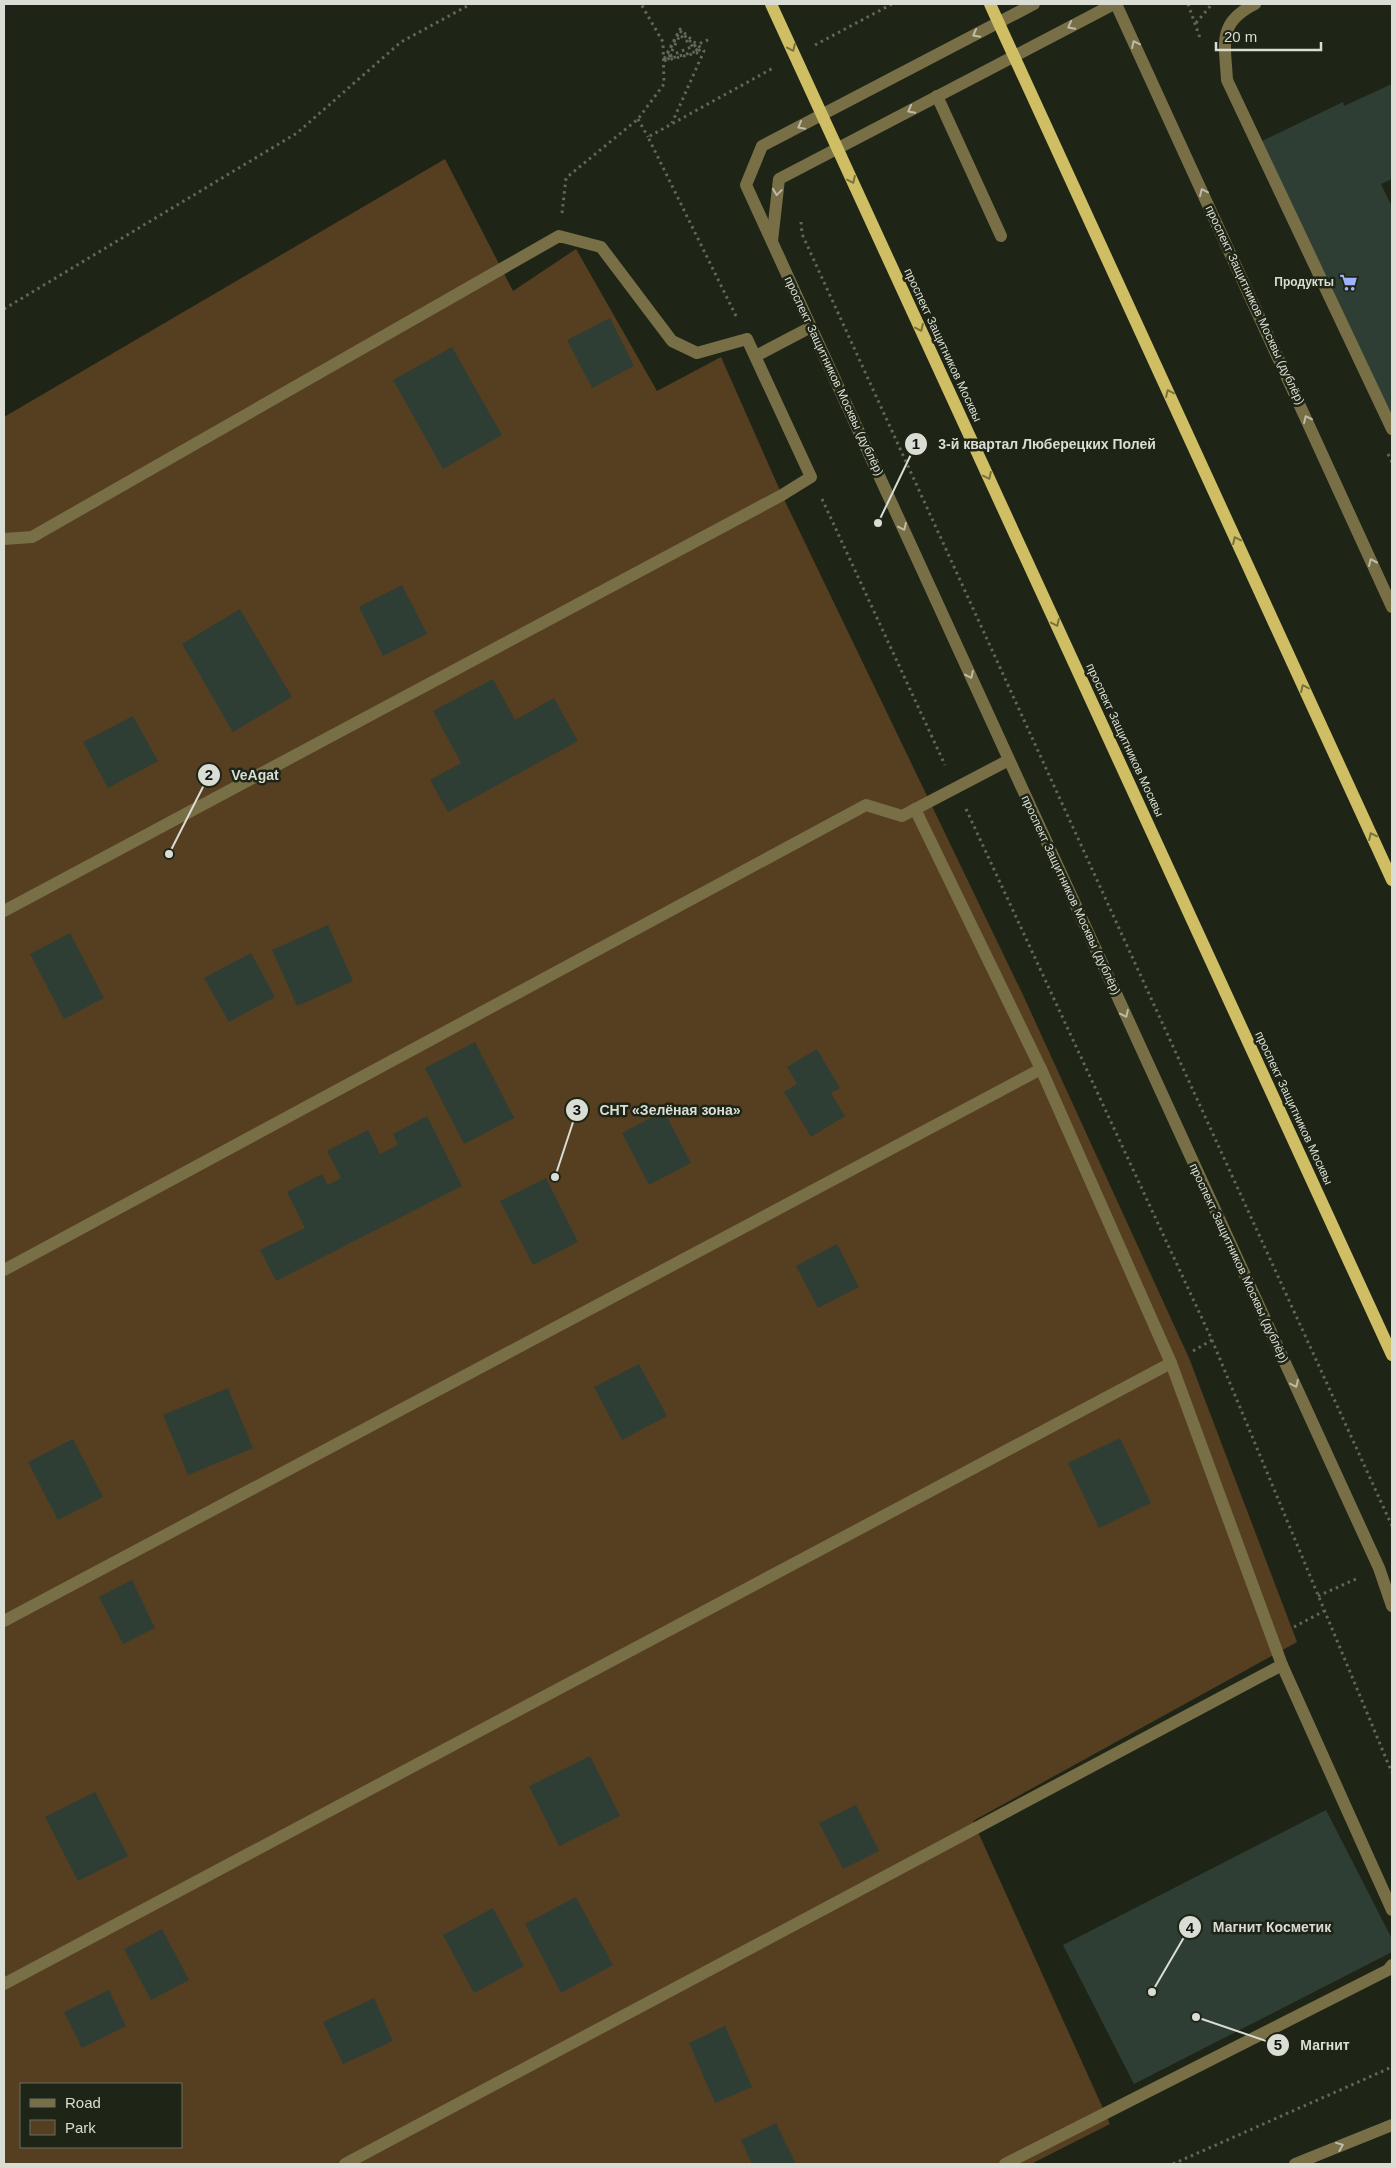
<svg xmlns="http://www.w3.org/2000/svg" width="1396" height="2168" viewBox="0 0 1396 2168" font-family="Arial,sans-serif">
  <rect width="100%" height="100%" fill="#1f2516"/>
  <path fill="#563e21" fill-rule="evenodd" d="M445,159L513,291L576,249L657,391L721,357L782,495L1023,995L1189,1358L1297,1642L973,1821L1110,2124L1031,2164H4V417ZM21,2084H181V2147H21Z"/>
  <g fill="#2f3e34">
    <path d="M1392,84V179L1381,184L1392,207V416L1262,141L1343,102L1344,106Z"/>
    <path d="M610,318L634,366L592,388L567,340Z"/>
    <path d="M452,347L502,435L443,469L393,380Z"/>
    <path d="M402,585L427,634L383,656L359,607Z"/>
    <path d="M240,609L292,697L233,732L182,644Z"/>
    <path d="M493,679L515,720L554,698L578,741L448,812L430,780L461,763L433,711Z"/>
    <path d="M133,716L158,761L108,788L83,742Z"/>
    <path d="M328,925L353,981L297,1006L272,950Z"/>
    <path d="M70,933L104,998L64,1019L30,954Z"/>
    <path d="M251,953L275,997L229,1022L204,978Z"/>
    <path d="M475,1042L514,1118L464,1144L425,1068Z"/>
    <path d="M817,1049L840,1088L831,1093L845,1116L811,1137L784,1092L797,1084L787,1067Z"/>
    <path d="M664,1111L691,1163L649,1185L622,1133Z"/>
    <path d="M427,1116L462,1186L276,1281L260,1250L305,1228L287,1192L322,1174L328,1185L341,1178L327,1151L368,1130L380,1154L398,1145L393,1134Z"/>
    <path d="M546,1178L578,1242L533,1265L500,1201Z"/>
    <path d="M837,1244L859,1287L818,1308L796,1266Z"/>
    <path d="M639,1364L667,1416L622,1440L594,1387Z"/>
    <path d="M228,1388L253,1448L188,1475L163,1415Z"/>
    <path d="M1120,1438L1151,1503L1099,1528L1068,1463Z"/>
    <path d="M73,1439L103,1497L58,1520L28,1462Z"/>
    <path d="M132,1580L155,1628L123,1644L99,1597Z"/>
    <path d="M590,1756L620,1816L559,1846L529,1786Z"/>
    <path d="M95,1792L128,1856L78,1881L45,1817Z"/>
    <path d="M856,1805L879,1851L843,1869L819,1823Z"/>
    <path d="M1326,1810L1392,1939V1952L1134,2084L1063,1945Z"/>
    <path d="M576,1897L613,1965L561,1993L525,1924Z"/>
    <path d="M493,1908L524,1966L474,1993L443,1935Z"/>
    <path d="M162,1929L189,1980L151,2000L124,1949Z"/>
    <path d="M109,1990L126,2026L82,2048L64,2012Z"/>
    <path d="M374,1998L393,2041L343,2064L323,2022Z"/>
    <path d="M725,2026L752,2087L715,2103L689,2043Z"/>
    <path d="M776,2123L796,2164H752L741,2140Z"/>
  </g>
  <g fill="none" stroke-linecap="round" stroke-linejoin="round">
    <g stroke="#61675a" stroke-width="3" stroke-dasharray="2.5 4" stroke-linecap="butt">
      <path d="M1188,4L1200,38"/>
      <path d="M1196,23L1212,4"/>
      <path d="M815,45L892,4"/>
      <path d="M670,56L710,39"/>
      <path d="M669,57L680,35L698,51L664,60L680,31L701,52L663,61L680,29L704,51L672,123"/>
      <path d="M638,119L648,137"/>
      <path d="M562,213L566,178L638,119L664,84L663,42L641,4"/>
      <path d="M801,222L802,234L1392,1526"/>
      <path d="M4,309L297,133L401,42L471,4"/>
      <path d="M736,316L648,137L775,67"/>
      <path d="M1388,454L1392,462"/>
      <path d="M822,499L945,765"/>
      <path d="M966,809L1212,1340L1392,1773"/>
      <path d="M1193,1351L1212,1340"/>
      <path d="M1318,1596L1356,1579"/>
      <path d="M1294,1627L1324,1611"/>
      <path d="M1173,2164L1392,2067"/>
    </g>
    <g stroke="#786f46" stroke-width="12">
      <path d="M1034,4L762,146L746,185L1379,1568L1392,1606"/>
      <path d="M1116,4L1392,607"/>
      <path d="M1255,4C1217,23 1225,43 1227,80L1392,429"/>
      <path d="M937,96L1001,236"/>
      <path d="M772,241L779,179L1114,4"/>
      <path d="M756,356L811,327"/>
      <path d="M4,539L32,537L559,236L601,247L672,341L697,353L747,339L811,477L782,495L4,911"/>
      <path d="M915,809L1041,1069L1171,1363L1282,1665L1392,1910"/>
      <path d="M4,1270L866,805L902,816L1009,760"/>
      <path d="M4,1621L1041,1069"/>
      <path d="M4,1984L1171,1363"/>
      <path d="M345,2164L1282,1665"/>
      <path d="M1005,2164L1388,1970L1392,1965"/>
      <path d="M1295,2164L1392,2125"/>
    </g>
    <g stroke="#cfbe64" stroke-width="12">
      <path d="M771,4L1392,1355"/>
      <path d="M990,4L1392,880"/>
    </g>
  </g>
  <defs><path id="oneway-chevron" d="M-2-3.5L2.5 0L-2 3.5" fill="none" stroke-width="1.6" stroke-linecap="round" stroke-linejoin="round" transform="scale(1.25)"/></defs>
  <g stroke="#bcbca9">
    <use href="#oneway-chevron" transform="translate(1071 26) rotate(152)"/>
    <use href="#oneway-chevron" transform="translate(976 34) rotate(152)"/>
    <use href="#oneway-chevron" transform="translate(1135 44) rotate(-115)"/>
    <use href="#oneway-chevron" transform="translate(911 110) rotate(152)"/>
    <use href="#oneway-chevron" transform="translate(801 126) rotate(152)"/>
    <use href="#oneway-chevron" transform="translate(777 192) rotate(98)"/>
    <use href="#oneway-chevron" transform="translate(1203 192) rotate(-115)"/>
    <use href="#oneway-chevron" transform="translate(1307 419) rotate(-115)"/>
    <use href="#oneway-chevron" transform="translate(903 527) rotate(65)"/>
    <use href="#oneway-chevron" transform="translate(1372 562) rotate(-114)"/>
    <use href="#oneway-chevron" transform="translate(970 675) rotate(65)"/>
    <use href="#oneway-chevron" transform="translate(1125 1014) rotate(65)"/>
    <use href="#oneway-chevron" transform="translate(1295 1384) rotate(65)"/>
    <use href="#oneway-chevron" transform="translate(1340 2146) rotate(-22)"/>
  </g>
  <g stroke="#77723d">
    <use href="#oneway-chevron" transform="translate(792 48) rotate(65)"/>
    <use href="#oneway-chevron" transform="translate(852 180) rotate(65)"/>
    <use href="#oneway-chevron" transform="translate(920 328) rotate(65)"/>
    <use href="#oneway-chevron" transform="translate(1169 393) rotate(-115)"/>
    <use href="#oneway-chevron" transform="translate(988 476) rotate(65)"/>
    <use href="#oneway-chevron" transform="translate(1236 540) rotate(-115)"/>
    <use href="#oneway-chevron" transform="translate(1056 623) rotate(65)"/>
    <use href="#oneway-chevron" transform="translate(1304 688) rotate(-115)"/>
    <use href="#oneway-chevron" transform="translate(1372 836) rotate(-115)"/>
  </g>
  <defs>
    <symbol id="supermarket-bare" viewBox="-9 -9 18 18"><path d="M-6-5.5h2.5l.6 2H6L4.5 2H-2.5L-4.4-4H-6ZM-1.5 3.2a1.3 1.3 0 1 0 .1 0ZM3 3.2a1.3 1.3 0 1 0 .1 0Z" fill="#9cb4fd" stroke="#1f2516" stroke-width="2.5" paint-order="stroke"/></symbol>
  </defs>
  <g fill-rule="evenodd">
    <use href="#supermarket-bare" x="1336" y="270" width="25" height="25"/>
  </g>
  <g text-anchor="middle" stroke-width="5" stroke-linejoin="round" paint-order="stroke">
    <g font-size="12" font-weight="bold" fill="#d9ddd4" stroke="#1f2516" text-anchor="end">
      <text x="1334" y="286">Продукты</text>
    </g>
    <g font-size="12" fill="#d9ddd4" stroke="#1f2516">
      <text transform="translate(1255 305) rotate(65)" y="4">проспект Защитников Москвы (дублёр)</text>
      <text transform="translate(943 345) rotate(65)" y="4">проспект Защитников Москвы</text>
      <text transform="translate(834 376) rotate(65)" y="4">проспект Защитников Москвы (дублёр)</text>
      <text transform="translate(1125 740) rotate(65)" y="4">проспект Защитников Москвы</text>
      <text transform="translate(1071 895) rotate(65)" y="4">проспект Защитников Москвы (дублёр)</text>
      <text transform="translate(1294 1108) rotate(65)" y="4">проспект Защитников Москвы</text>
      <text transform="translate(1239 1263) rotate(65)" y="4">проспект Защитников Москвы (дублёр)</text>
    </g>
  </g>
  <path fill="none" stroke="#d9ddd4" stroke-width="2" d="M878 523L916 444M169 854L209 775M555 1177L577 1110M1152 1992L1190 1927M1196 2017L1278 2045"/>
  <g fill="#d9ddd4" stroke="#1f2516" stroke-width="2">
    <circle cx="878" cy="523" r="5"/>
    <circle cx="169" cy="854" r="5"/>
    <circle cx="555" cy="1177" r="5"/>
    <circle cx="1152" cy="1992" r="5"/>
    <circle cx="1196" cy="2017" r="5"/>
    <circle cx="916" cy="444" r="12"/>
    <circle cx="209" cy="775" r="12"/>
    <circle cx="577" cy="1110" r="12"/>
    <circle cx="1190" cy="1927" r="12"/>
    <circle cx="1278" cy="2045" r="12"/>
  </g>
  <g font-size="15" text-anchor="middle" font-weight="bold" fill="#111">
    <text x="916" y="449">1</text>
    <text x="209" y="780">2</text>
    <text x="577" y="1115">3</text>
    <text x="1190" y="1933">4</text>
    <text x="1278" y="2050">5</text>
  </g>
  <g font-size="14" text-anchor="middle" font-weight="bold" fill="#d9ddd4" stroke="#1f2516" stroke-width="5" stroke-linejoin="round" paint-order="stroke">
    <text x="1047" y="449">3-й квартал Люберецких Полей</text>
    <text x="255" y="780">VeAgat</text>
    <text x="670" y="1115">СНТ «Зелёная зона»</text>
    <text x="1272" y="1932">Магнит Косметик</text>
    <text x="1325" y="2050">Магнит</text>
  </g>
  <rect width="1396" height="2168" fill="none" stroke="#d9ddd4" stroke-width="10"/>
  <rect x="20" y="2083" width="162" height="65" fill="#1f2516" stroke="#696f62"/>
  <rect x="30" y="2099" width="25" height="8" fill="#786f46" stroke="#696f62"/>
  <text x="65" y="2108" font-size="15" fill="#d9ddd4">Road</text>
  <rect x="30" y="2120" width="25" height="15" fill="#563e21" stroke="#696f62"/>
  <text x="65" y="2133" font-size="15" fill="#d9ddd4">Park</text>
  <path d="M1216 42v8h105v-8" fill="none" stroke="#d9ddd4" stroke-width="2.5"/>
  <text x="1224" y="42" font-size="15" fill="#d9ddd4" stroke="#1f2516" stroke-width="4" paint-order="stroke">20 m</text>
</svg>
